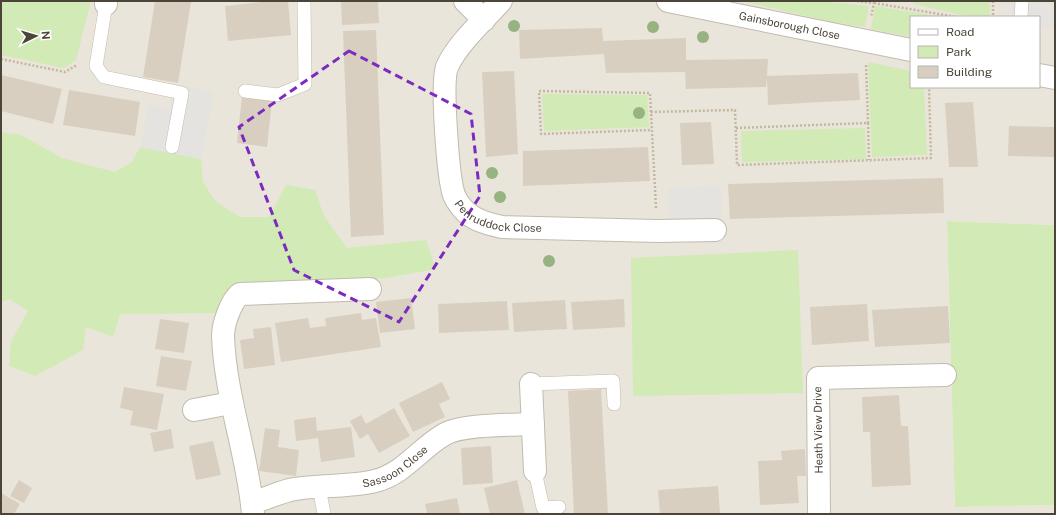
<svg xmlns="http://www.w3.org/2000/svg" width="1056" height="515" viewBox="0 0 1056 515" font-family="'Public Sans',sans-serif">
  <rect width="100%" height="100%" fill="#f6f3ec"/>
  <path fill="#eae5da" fill-rule="evenodd" d="M1,1H1055V225L947,221L955,507L1055,505V514H1ZM911,17H1039V87H911Z"/>
  <g fill="#d2eab5">
    <path d="M1,1H91L76,60L64,68L1,55Z"/>
    <path d="M742,1H820L869,6L865,27L832,22Z"/>
    <path d="M914,1H990V17H970L914,4Z"/>
    <path d="M875,6L942,17H911V37L871,29Z"/>
    <path d="M868,62L911,71V87H924L927,155L872,157Z"/>
    <path d="M542,94L647,95L649,127L544,131Z"/>
    <path d="M865,128L866,159L742,162L741,131Z"/>
    <path d="M1,132L21,135L62,158L115,172L132,162L140,147L201,159L203,182L216,202L240,217H269L286,185L315,190L324,216L347,248L426,240L436,269L386,278L331,282L236,283L224,313L120,314L113,337L86,327L83,350L35,376L9,366L11,342L28,311L10,299L1,302Z"/>
    <path d="M947,221L1055,225V505L955,507Z"/>
    <path d="M798,250L803,393L633,396L631,258Z"/>
  </g>
  <g fill="#e5e3e0">
    <path d="M1002,1H1055V27L1039,28V17H1012V5H1002Z"/>
    <path d="M173,84L214,92L201,159L140,147L149,104L169,108Z"/>
    <path d="M721,185L723,245L670,242L668,188Z"/>
  </g>
  <g fill="#d8cfc1">
    <path d="M155,1L191,2L178,83L143,77Z"/>
    <path d="M271,1H288L291,35L228,41L225,6Z"/>
    <path d="M341,1H378L379,23L342,25Z"/>
    <path d="M602,28L603,41L686,38V60L768,59L767,76L858,73L860,100L768,105L767,78L766,87L686,89L685,72L606,73L604,54L520,59L519,30Z"/>
    <path d="M376,30L384,235L351,237L343,31Z"/>
    <path d="M514,71L518,154L486,157L482,72Z"/>
    <path d="M1,75L62,89L53,124L1,111Z"/>
    <path d="M69,90L140,102L135,136L63,125Z"/>
    <path d="M242,96L272,100L267,147L237,143Z"/>
    <path d="M973,102L978,167H949L945,103Z"/>
    <path d="M711,122L714,164L682,165L680,123Z"/>
    <path d="M1009,126L1055,127V157L1008,156Z"/>
    <path d="M648,147L650,181L523,186V151Z"/>
    <path d="M943,178L944,213L730,219L728,184Z"/>
    <path d="M411,298L415,329L380,333L376,302Z"/>
    <path d="M624,299L625,327L573,330L571,302Z"/>
    <path d="M565,300L567,329L514,332L512,303Z"/>
    <path d="M507,301L509,330L439,333L438,304Z"/>
    <path d="M867,304L869,341L812,345L810,307Z"/>
    <path d="M948,306L950,343L875,347L872,310Z"/>
    <path d="M361,313L362,320L376,318L381,347L281,362L275,323L308,318L310,328L326,326L325,318Z"/>
    <path d="M160,319L189,323L184,353L155,349Z"/>
    <path d="M271,327L275,365L244,369L240,340L254,338L253,329Z"/>
    <path d="M161,356L192,361L186,391L156,386Z"/>
    <path d="M442,382L450,399L439,404L445,417L413,432L399,403Z"/>
    <path d="M124,387L164,394L157,430L130,425L133,411L120,408Z"/>
    <path d="M601,389L608,514H574L568,391Z"/>
    <path d="M899,395L901,426H908L911,485L872,487L870,432H863L862,397Z"/>
    <path d="M394,408L410,436L379,453L368,434L360,439L350,421L361,415L366,424Z"/>
    <path d="M316,417L317,431L351,427L355,457L321,462L318,438L296,441L294,420Z"/>
    <path d="M265,428L280,430L278,447L299,450L296,476L259,471Z"/>
    <path d="M171,429L174,448L154,452L150,433Z"/>
    <path d="M213,441L221,475L196,480L189,446Z"/>
    <path d="M491,446L493,483L463,485L461,448Z"/>
    <path d="M805,449L806,476H797L799,503L760,505L758,461L782,460L781,451Z"/>
    <path d="M19,480L32,488L24,503L10,496Z"/>
    <path d="M517,480L525,514H490L484,488Z"/>
    <path d="M718,486L720,514H660L658,490Z"/>
    <path d="M1,493L20,504L14,514H1Z"/>
    <path d="M457,498L460,514H427L425,504Z"/>
  </g>
  <g fill="none" stroke-linecap="round" stroke-linejoin="round">
    <defs>
      <g id="service">
        <path d="M106,4L96,66L104,77L182,93L172,147"/>
        <path d="M1021,17L1022,1"/>
        <path d="M245,91L278,95L305,84L304,1"/>
        <path d="M531,384L613,381L614,404"/>
        <path d="M535,471L543,508L559,507"/>
        <path d="M319,487L324,514"/>
      </g>
      <g id="minor">
        <path d="M465,1L484,20"/>
        <path id="s1" d="M501,1C484,20 457,44 447,67C441,83 448,178 454,195C456,200 462,208 466,212C476,221 489,224 502,227L657,231L715,230"/>
        <path id="s2" d="M668,1L911,50"/>
        <path d="M106,4V1"/>
        <path d="M1039,75L1055,78"/>
        <path d="M531,384L535,471"/>
        <path d="M194,410L231,403"/>
        <path id="s3" d="M252,503C266,499 281,491 295,489C320,485 351,487 375,481C404,474 420,448 445,434C463,424 511,425 533,424"/>
        <path d="M253,514C248,454 225,396 223,336C223,324 231,301 240,294L370,289"/>
        <path d="M819,514L818,378L945,375"/>
      </g>
    </defs>
    <use href="#service" stroke="#c2bbae" stroke-width="14"/>
    <use href="#minor" stroke="#c2bbae" stroke-width="24"/>
    <g stroke="#c4b79f" stroke-width="2.5" stroke-dasharray="2 2" stroke-linecap="butt">
      <path d="M857,1L874,3L871,17"/>
      <path d="M993,1V17"/>
      <path d="M874,3L957,17"/>
      <path d="M1,59L65,72L77,65"/>
      <path d="M651,112L650,93L539,91L541,134L652,130"/>
      <path d="M868,123L869,160"/>
      <path d="M736,128L868,123L866,64"/>
      <path d="M656,208L651,112L735,110L737,165L931,158L929,87"/>
    </g>
    <use href="#service" stroke="#fff" stroke-width="13"/>
    <use href="#minor" stroke="#fff" stroke-width="22"/>
  </g>
  <g fill="#97b381">
    <circle cx="514" cy="26" r="6"/>
    <circle cx="653" cy="27" r="6"/>
    <circle cx="703" cy="37" r="6"/>
    <circle cx="639" cy="113" r="6"/>
    <circle cx="492" cy="173" r="6"/>
    <circle cx="500" cy="197" r="6"/>
    <circle cx="549" cy="261" r="6"/>
  </g>
  <path fill="none" stroke="#7b2cbf" stroke-width="3" stroke-dasharray="8 5" stroke-linejoin="round" d="M349,51L471,114L480,196L399,322L294,270L239,127Z"/>
  <g text-anchor="middle" stroke-width="4" stroke-linejoin="round" paint-order="stroke">
    <g font-size="11" fill="#4b4439" stroke="#fff">
      <text dy="4" stroke="none"><textPath href="#s2" startOffset="124">Gainsborough Close</textPath></text>
      <text dy="4" stroke="none"><textPath href="#s1" startOffset="268">Penruddock Close</textPath></text>
      <text transform="translate(818 430) rotate(-91)" y="4">Heath View Drive</text>
      <text dy="4" stroke="none"><textPath href="#s3" startOffset="150">Sassoon Close</textPath></text>
    </g>
  </g>
  <rect width="1056" height="515" fill="none" stroke="#4b4439" stroke-width="4"/>
  <rect x="910" y="16" width="130" height="72" fill="#ffffff" stroke="#b7b4b0"/>
  <rect x="918" y="29" width="20" height="6" fill="#ffffff" stroke="#b7b4b0"/>
  <text x="946" y="36" font-size="12" fill="#4b4439">Road</text>
  <rect x="918" y="46" width="20" height="12" fill="#d2eab5" stroke="#b7b4b0"/>
  <text x="946" y="56" font-size="12" fill="#4b4439">Park</text>
  <rect x="918" y="66" width="20" height="12" fill="#d8cfc1" stroke="#b7b4b0"/>
  <text x="946" y="76" font-size="12" fill="#4b4439">Building</text>
  <g transform="translate(36 36) rotate(85)" stroke="#ffffff" stroke-width="3" paint-order="stroke">
  <path d="M0-3L7 15L0 10L-7 15Z" fill="#4b4439"/>
  <text y="-6" font-size="11" font-weight="bold" text-anchor="middle" fill="#4b4439">N</text>
  </g>
</svg>
